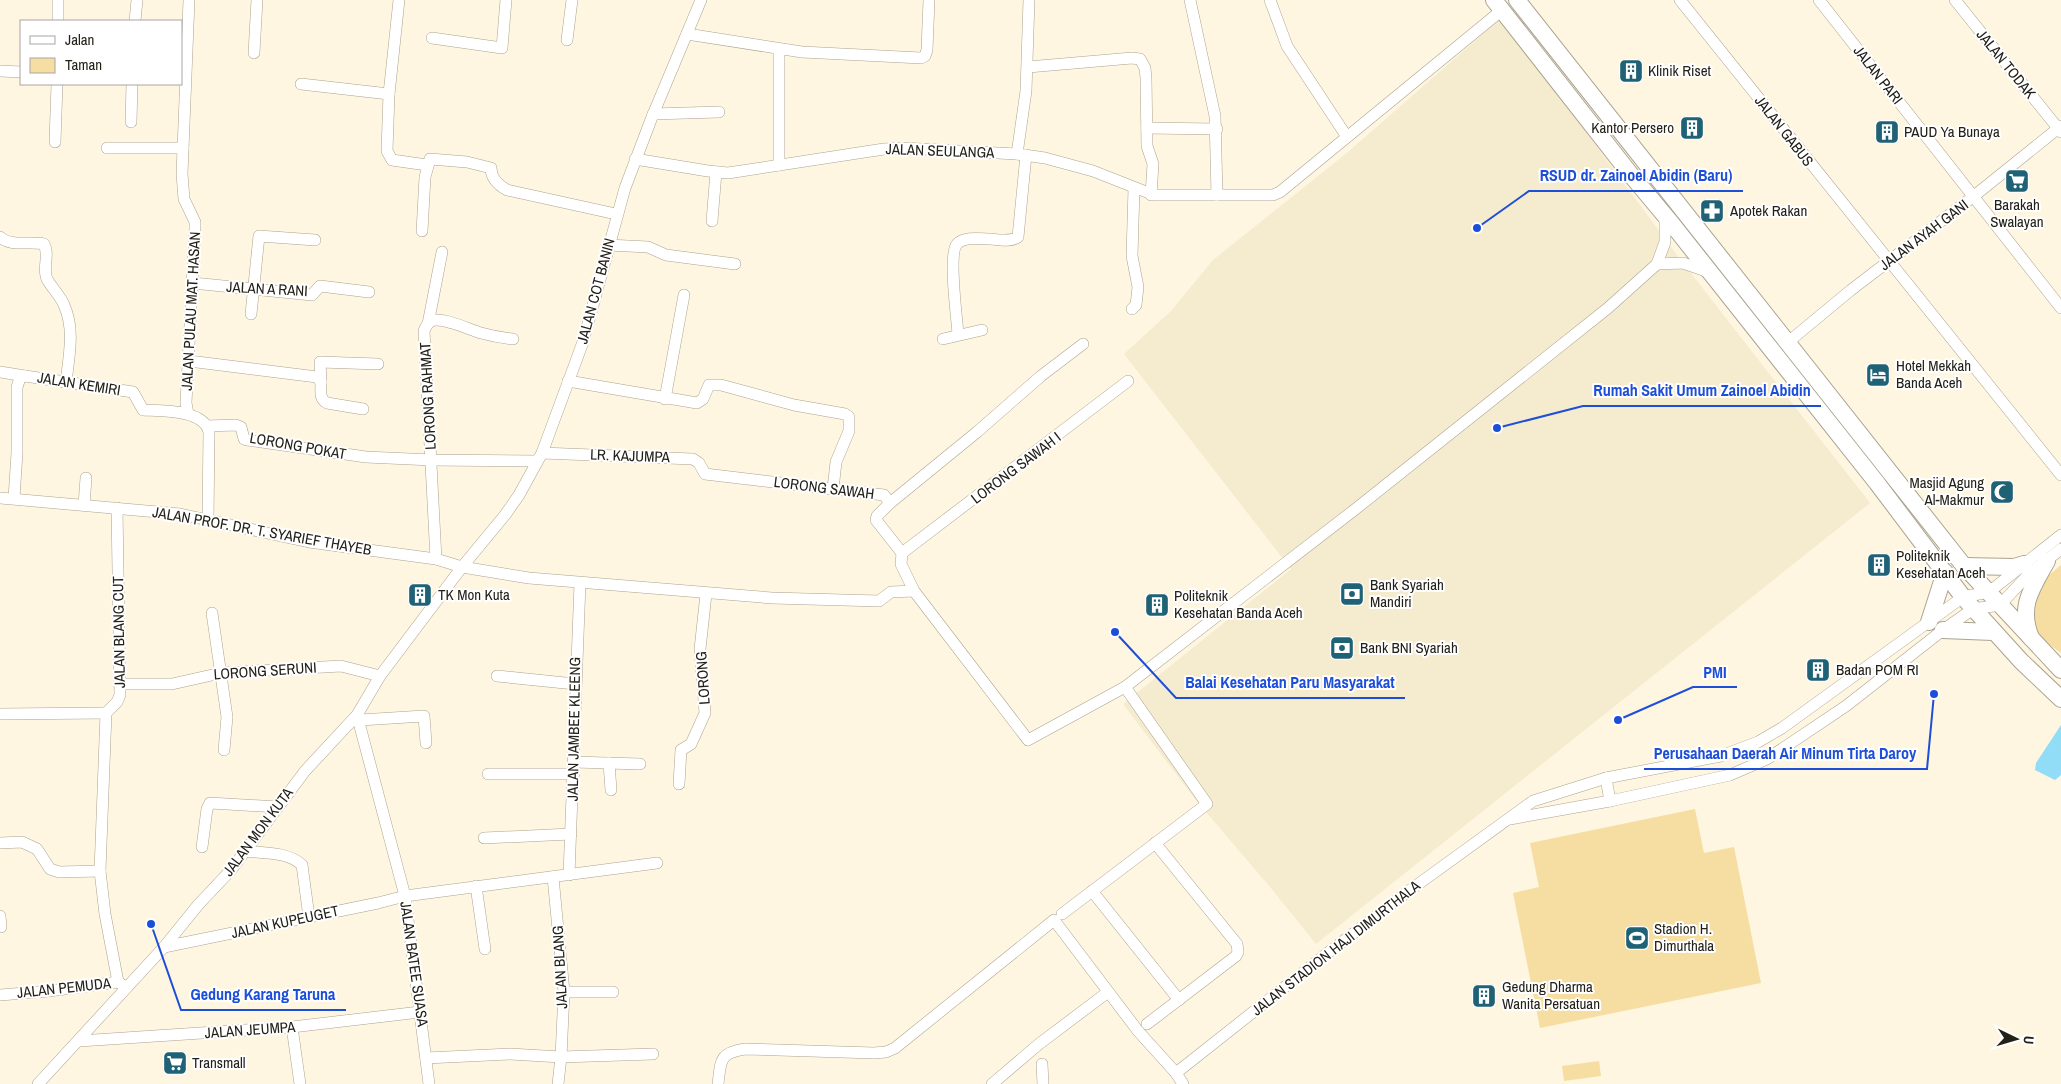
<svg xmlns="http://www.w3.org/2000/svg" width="2061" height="1084" viewBox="0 0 2061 1084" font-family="'Archivo Narrow',sans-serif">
  <rect width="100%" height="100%" fill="#fef6e1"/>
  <path fill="#f5ebcf" d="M1501,18L1683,263L1870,503L1316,944L1270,887L1195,799L1123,704L1291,569L1124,354L1171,311L1213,260L1348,152Z"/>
  <g fill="#f6dea2">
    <path d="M2061,565V653L2036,635L2028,619L2040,583Z"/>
    <path d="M1695,809L1704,853L1734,847L1761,983L1540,1028L1513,893L1539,887L1530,843Z"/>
    <path d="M1599,1061L1601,1076L1564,1081L1562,1066Z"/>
  </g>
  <path fill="#91dcf6" d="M2061,725V775L2055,780L2035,770L2036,763Z"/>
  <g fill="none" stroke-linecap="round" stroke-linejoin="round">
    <defs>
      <g id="minor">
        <path d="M1190,0L1215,116L1217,195"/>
        <path d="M1270,0L1287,46L1347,137"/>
        <path d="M1680,0L2061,475"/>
        <path d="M1819,0L2061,308"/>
        <path d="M1955,0L2061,132"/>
        <path d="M58,21V0"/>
        <path d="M135,21L137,0"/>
        <path d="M687,34L802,52L921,58L925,56L927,50L929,0"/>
        <path d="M432,38L502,48L506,0"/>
        <path d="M567,40L572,0"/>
        <path d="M254,53L257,0"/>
        <path d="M1028,67L1132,58L1140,59L1145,68L1146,78L1147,146L1153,164L1151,195"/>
        <path d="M0,71L21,72"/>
        <path d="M301,84L389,94L399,0"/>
        <path d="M389,94L387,151L392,160L427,165"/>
        <path d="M653,114L719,112"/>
        <path d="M131,122L132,84"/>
        <path d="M1147,128L1217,129"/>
        <path d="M55,142L57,84"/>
        <path d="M107,148H183"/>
        <path d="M1017,154L1026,91L1029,0"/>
        <path d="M635,159L708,171L728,173L884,149L902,148L1017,154L1045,158L1093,171L1154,195H1273L1280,192L1502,10"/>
        <path d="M779,165V49"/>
        <path d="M712,221L716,172"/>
        <path d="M422,231L425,177L430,159L467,162L491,168C491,178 498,185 507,190L616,214"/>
        <path d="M0,237C10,247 30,241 44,244C50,255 42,268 47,279C51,287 60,295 64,305C75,329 69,356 66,382"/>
        <path d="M608,245L648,247L666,255L735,264"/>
        <path d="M1657,264L1683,263L1709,272"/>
        <path d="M193,283L312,295L320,286L369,292"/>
        <path d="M1132,309L1136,305L1138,287L1132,256L1134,188"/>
        <path d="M251,314L259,236L315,240"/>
        <path d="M428,324L442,252"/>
        <path d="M958,334C957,318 948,254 957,244C965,236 981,239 991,239C1000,240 1011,242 1018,237L1026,155"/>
        <path d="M943,339L982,330"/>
        <path d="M1787,343L1851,290L1974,196L2061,126"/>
        <path d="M189,361L317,377L321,382C321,391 319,399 327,403L363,409"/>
        <path d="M0,372L25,376"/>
        <path d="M568,381L697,403L703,399L709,385H721L794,405L845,414L849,417V431L836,462L833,489"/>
        <path d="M321,382L320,362L378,364"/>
        <path d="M665,399L684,295"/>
        <path d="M188,414L186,403L195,228V222L184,199L182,174L189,0"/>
        <path d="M207,426L236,425L241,427L244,439L247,440L366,457L432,460L537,461"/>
        <path d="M542,453L693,459L699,463L705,474L884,495L890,503L877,516L876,520L902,553L901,564L914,591L1028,740L1125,687L1353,511L1608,308L1657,264L1665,242V216"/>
        <path d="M0,498L180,514L309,542L436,559L462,567L529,578L772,598L879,601L891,592L914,591"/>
        <path d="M14,498L17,453V387L20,378L25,376L133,392L143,410C161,411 204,409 209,432L208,520"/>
        <path d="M890,503L977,432L1041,376L1083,344"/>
        <path d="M84,505L86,478"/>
        <path d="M117,508L120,695L117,702L106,713L100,871L105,914L118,982"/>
        <path d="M902,553L1128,381"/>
        <path d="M436,559L424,331C426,327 427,323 431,321C442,316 470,330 481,333C492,336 503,338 513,339"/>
        <path d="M212,613L227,717L224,750"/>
        <path d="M497,676L575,684"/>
        <path d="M120,684H172L221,673L341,666L380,676"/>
        <path d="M0,714L106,713"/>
        <path d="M357,715L405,896L429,1084"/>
        <path d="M360,720L424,716L426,743"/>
        <path d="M574,762L640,764"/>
        <path d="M609,763L611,790"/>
        <path d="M488,774H574"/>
        <path d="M1606,778L1610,801"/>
        <path d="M679,784L681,750L691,744L705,713L700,649L706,594"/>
        <path d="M1510,819L1610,801L1730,775L1767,759L1846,706L1943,630L1973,609L2000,605L2028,575L2061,549"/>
        <path d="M484,838L571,834"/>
        <path d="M0,843L22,842L37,849L50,869L59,872L100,871"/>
        <path d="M202,847L207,809L210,803L278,807"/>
        <path d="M245,851C263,853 289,852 302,865L309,917"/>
        <path d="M569,875L580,583"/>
        <path d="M553,877L564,992L561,1057L653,1054"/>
        <path d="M476,886L485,949"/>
        <path d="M1092,891L1179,1000"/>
        <path d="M1062,914L1207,804L1125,687"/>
        <path d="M0,916L1,927"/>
        <path d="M164,947L378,903L405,896L657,863"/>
        <path d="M564,992H613"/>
        <path d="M0,995L49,991L118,982L124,986"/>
        <path d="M1147,1024L1236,956L1238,952L1237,944L1155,843"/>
        <path d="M292,1027L300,1084"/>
        <path d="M79,1041L292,1027L420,1012"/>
        <path d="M426,1058L510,1054L561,1057L558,1084"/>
        <path d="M1042,1064L1043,1084"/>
        <path d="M38,1084L164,947L198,905L231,870L305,771L357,715L380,676L462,567L505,515L519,495L542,453L583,342L625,188L652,117L701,0"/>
        <path d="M718,1084C721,1060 719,1053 745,1049L874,1053L886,1052L895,1048L1054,920L1138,1031L1176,1073"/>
        <path d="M992,1084L1039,1044L1108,992"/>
        <path d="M1183,1084L1176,1073L1329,952L1406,893L1533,801L1606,778L1721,756L1758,742L1782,728L1963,597L1989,592L2061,535"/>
      </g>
      <g id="highway">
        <path d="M1494,0L1631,175L1672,224L1877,483L1963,597L2021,661L2061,699"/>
        <path d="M1517,0L1964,566L2061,670"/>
        <path d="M1964,566L2014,567L2024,564"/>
        <path d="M1929,622L1945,572"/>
        <path d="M1943,630L1993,632"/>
        <path d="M2031,638C2018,606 2032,588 2047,561"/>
      </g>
    </defs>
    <use href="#minor" stroke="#aba390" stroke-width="12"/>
    <use href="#highway" stroke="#aba390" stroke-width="18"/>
    <use href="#minor" stroke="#fff" stroke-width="11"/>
    <use href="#highway" stroke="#fff" stroke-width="16"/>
  </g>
  <defs>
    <symbol id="building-square" viewBox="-11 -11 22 22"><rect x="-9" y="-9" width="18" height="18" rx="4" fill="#1f6175" stroke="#fff"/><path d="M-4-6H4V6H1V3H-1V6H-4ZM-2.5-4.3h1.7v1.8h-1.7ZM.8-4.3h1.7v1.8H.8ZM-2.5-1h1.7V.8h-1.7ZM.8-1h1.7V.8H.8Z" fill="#fff"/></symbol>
    <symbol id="supermarket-square" viewBox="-11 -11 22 22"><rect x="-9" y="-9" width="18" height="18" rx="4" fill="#1f6175" stroke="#fff"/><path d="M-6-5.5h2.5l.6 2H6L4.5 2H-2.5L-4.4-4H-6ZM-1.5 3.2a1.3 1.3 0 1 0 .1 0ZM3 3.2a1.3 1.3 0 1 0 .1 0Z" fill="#fff"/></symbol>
    <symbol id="pharmacy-square" viewBox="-11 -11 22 22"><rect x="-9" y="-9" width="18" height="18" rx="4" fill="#1f6175" stroke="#fff"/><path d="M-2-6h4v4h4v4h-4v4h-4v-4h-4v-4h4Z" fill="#fff"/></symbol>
    <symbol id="hotel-square" viewBox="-11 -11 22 22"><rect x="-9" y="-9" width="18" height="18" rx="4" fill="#1f6175" stroke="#fff"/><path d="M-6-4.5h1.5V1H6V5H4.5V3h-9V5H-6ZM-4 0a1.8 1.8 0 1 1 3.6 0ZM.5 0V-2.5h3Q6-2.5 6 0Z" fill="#fff"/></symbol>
    <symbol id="mosque-square" viewBox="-11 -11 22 22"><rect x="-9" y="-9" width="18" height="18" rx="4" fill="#1f6175" stroke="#fff"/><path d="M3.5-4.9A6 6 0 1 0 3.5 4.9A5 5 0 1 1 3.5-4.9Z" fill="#fff"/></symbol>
    <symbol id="bank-square" viewBox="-11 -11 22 22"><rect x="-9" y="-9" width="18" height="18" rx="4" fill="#1f6175" stroke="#fff"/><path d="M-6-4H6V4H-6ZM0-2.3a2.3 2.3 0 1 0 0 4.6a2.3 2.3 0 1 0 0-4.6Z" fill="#fff"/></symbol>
    <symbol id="stadium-square" viewBox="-11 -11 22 22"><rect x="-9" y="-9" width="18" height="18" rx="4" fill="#1f6175" stroke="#fff"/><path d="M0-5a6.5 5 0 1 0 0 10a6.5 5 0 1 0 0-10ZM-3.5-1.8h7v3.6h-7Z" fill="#fff"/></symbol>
  </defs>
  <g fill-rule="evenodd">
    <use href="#building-square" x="1617" y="57" width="28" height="28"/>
    <use href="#building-square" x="1678" y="114" width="28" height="28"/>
    <use href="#building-square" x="1873" y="118" width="28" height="28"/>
    <use href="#supermarket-square" x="2003" y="167" width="28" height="28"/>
    <use href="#pharmacy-square" x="1698" y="197" width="28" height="28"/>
    <use href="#hotel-square" x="1864" y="361" width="28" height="28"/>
    <use href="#mosque-square" x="1988" y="478" width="28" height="28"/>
    <use href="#building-square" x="1865" y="551" width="28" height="28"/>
    <use href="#bank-square" x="1338" y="580" width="28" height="28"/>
    <use href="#building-square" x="406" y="581" width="28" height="28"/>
    <use href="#building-square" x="1143" y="591" width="28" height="28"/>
    <use href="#bank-square" x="1328" y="634" width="28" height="28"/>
    <use href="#building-square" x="1804" y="656" width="28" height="28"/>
    <use href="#stadium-square" x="1623" y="924" width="28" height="28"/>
    <use href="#building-square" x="1470" y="982" width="28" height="28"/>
    <use href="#supermarket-square" x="161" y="1049" width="28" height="28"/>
  </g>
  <g text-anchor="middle" stroke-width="4" stroke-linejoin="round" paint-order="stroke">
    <g font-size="15" fill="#232018" stroke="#fff">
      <text transform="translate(2006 64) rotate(51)" y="5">JALAN TODAK</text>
      <text transform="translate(1878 75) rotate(52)" y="5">JALAN PARI</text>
      <text transform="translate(1784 131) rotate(52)" y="5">JALAN GABUS</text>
      <text transform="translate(940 151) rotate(2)" y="5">JALAN SEULANGA</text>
      <text transform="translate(1924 235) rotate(-37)" y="5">JALAN AYAH GANI</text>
      <text transform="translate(267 289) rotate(3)" y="5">JALAN A RANI</text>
      <text transform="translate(596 291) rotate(-75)" y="5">JALAN COT BANIN</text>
      <text transform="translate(191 311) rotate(-87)" y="5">JALAN PULAU MAT. HASAN</text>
      <text transform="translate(79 384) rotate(9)" y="5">JALAN KEMIRI</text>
      <text transform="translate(428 396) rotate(-93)" y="5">LORONG RAHMAT</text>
      <text transform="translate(298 446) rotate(10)" y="5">LORONG POKAT</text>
      <text transform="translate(630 456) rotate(2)" y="5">LR. KAJUMPA</text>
      <text transform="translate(1016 468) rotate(-37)" y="5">LORONG SAWAH I</text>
      <text transform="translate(824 488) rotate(7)" y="5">LORONG SAWAH</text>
      <text transform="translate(262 531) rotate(10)" y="5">JALAN PROF. DR. T. SYARIEF THAYEB</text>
      <text transform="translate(119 632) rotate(-91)" y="5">JALAN BLANG CUT</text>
      <text transform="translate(265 671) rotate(-4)" y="5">LORONG SERUNI</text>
      <text transform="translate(703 678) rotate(-94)" y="5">LORONG</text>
      <text transform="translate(574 729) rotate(-89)" y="5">JALAN JAMBEE KLEENG</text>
      <text transform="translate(258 832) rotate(-53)" y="5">JALAN MON KUTA</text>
      <text transform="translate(285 922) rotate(-12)" y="5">JALAN KUPEUGET</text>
      <text transform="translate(1336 948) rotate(-38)" y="5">JALAN STADION HAJI DIMURTHALA</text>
      <text transform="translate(414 964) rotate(82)" y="5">JALAN BATEE SUASA</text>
      <text transform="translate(560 967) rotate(-93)" y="5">JALAN BLANG</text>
      <text transform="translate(64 988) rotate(-6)" y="5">JALAN PEMUDA</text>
      <text transform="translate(250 1030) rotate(-4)" y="5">JALAN JEUMPA</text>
    </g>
    <g font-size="15" fill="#232018" stroke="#fff" text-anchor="start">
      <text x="1648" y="76">Klinik Riset</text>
      <text x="1674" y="133" text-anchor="end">Kantor Persero</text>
      <text x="1904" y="137">PAUD Ya Bunaya</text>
      <text x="2017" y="210" text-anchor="middle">Barakah<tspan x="2017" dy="17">Swalayan</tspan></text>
      <text x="1730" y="216">Apotek Rakan</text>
      <text x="1896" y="371">Hotel Mekkah<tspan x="1896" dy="17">Banda Aceh</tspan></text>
      <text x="1984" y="488" text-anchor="end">Masjid Agung<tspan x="1984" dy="17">Al-Makmur</tspan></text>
      <text x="1896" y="561">Politeknik<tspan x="1896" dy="17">Kesehatan Aceh</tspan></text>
      <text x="1370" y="590">Bank Syariah<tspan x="1370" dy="17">Mandiri</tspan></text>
      <text x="438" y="600">TK Mon Kuta</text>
      <text x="1174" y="601">Politeknik<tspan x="1174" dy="17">Kesehatan Banda Aceh</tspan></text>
      <text x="1360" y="653">Bank BNI Syariah</text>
      <text x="1836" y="675">Badan POM RI</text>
      <text x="1654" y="934">Stadion H.<tspan x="1654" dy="17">Dimurthala</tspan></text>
      <text x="1502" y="992">Gedung Dharma<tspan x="1502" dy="17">Wanita Persatuan</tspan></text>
      <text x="192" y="1068">Transmall</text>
    </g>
  </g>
  <path fill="none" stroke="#1d4ed8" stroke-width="2" d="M1477 228L1529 191H1743M1497 428L1583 406H1821M1618 720L1693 687H1737M1115 632L1176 698H1405M1934 694L1927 769H1644M151 924L181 1010H346"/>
  <g fill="#1d4ed8" stroke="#fff" stroke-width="2">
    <circle cx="1477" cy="228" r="5"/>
    <circle cx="1497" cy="428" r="5"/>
    <circle cx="1618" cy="720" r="5"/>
    <circle cx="1115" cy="632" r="5"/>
    <circle cx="1934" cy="694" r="5"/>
    <circle cx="151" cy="924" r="5"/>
  </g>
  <g font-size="16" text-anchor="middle" font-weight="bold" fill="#1d4ed8" stroke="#fff" stroke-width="4" stroke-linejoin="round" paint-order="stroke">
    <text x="1636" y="181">RSUD dr. Zainoel Abidin (Baru)</text>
    <text x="1702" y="396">Rumah Sakit Umum Zainoel Abidin</text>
    <text x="1715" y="678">PMI</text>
    <text x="1290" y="688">Balai Kesehatan Paru Masyarakat</text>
    <text x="1785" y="759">Perusahaan Daerah Air Minum Tirta Daroy</text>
    <text x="263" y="1000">Gedung Karang Taruna</text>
  </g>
  <rect x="20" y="20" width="162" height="65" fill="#ffffff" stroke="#a7a6a3"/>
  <rect x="30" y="36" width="25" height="8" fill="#ffffff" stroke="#a7a6a3"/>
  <text x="65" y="45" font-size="15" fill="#232018">Jalan</text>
  <rect x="30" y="58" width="25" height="15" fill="#f6dea2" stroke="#a7a6a3"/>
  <text x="65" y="70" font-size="15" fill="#232018">Taman</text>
  <g transform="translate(2016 1039) rotate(95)" stroke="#ffffff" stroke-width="4" paint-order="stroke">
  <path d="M0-4L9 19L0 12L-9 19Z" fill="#232018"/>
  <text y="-8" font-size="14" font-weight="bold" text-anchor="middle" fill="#232018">U</text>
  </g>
</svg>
